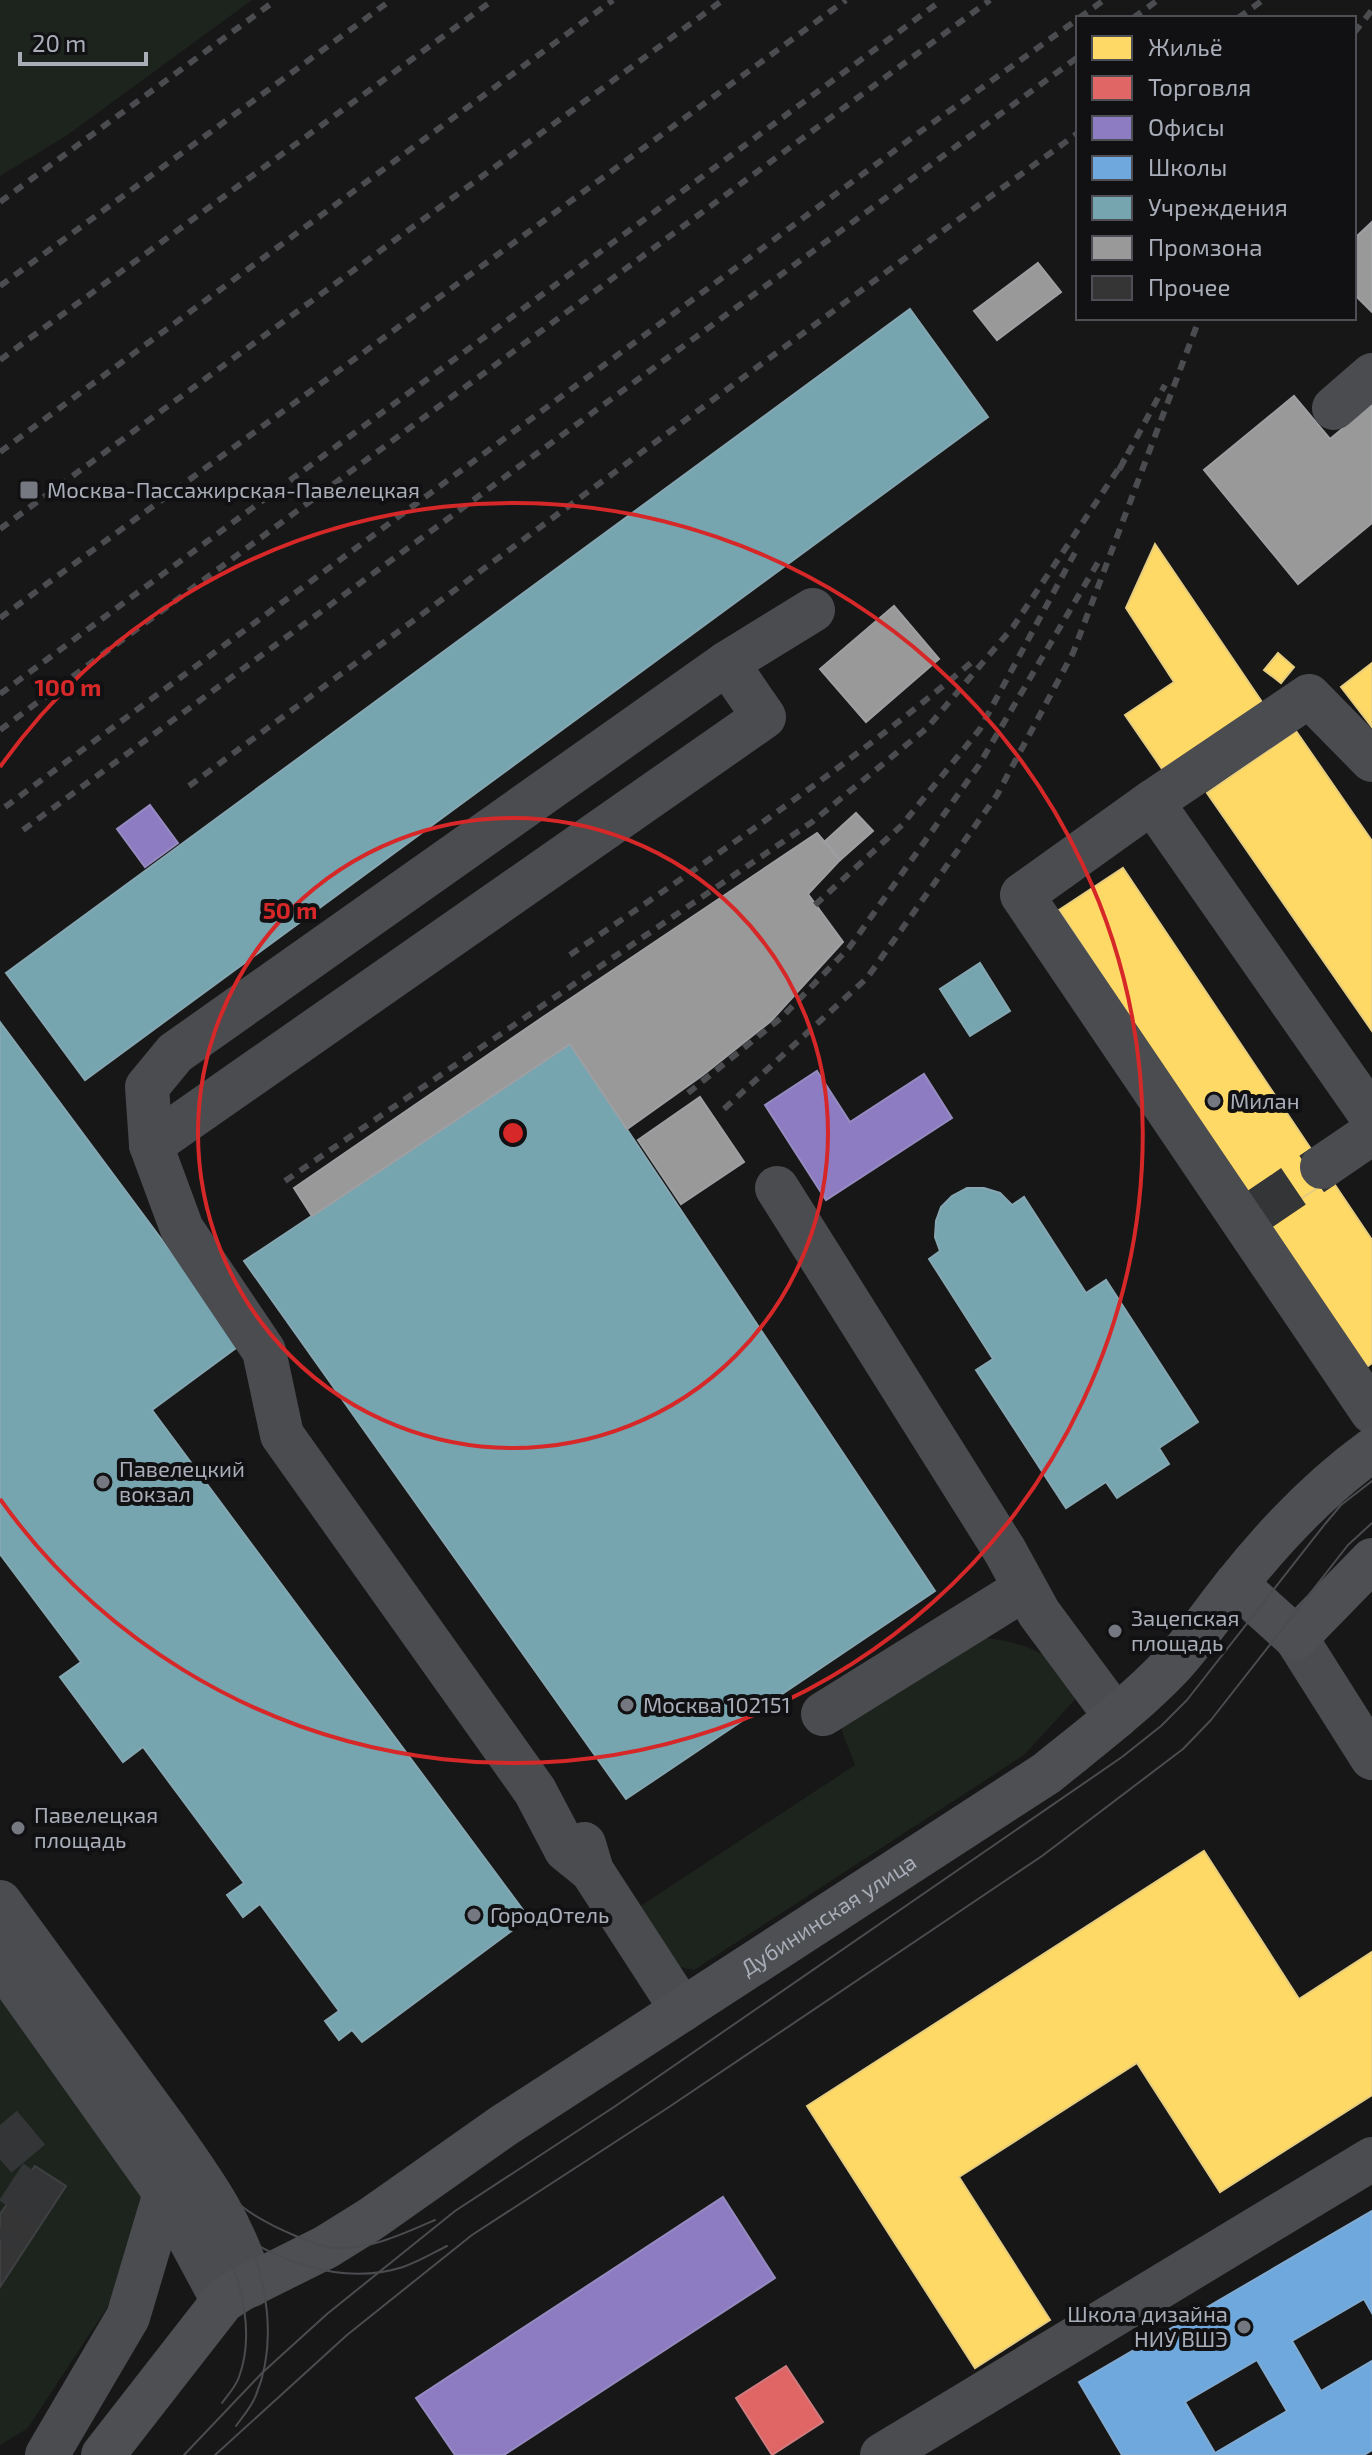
<svg xmlns="http://www.w3.org/2000/svg" width="1372" height="2455" viewBox="0 0 1372 2455" font-family="'Exo 2',sans-serif">
  <rect width="100%" height="100%" fill="#171717"/>
  <g fill="#1d241e">
    <path d="M0,0H252L66,136L0,176Z"/>
    <path d="M971,1637C998,1638 1034,1644 1055,1664C1064,1672 1072,1683 1081,1693L1024,1755L694,1970L680,1967L639,1907L855,1765L838,1721Z"/>
    <path d="M0,1977L152,2196L120,2288L27,2429L0,2445Z"/>
  </g>
  <g fill="#ffd966" stroke="#e5cc7f" stroke-width="2">
    <path d="M1155,544L1266,708L1167,776L1125,715L1174,682L1126,608Z"/>
    <path d="M1278,653L1294,667L1281,683L1264,670Z"/>
    <path d="M1372,663V727L1341,687Z"/>
    <path d="M1296,731L1372,841V1031L1207,793Z"/>
    <path d="M1123,868L1331,1179L1265,1223L1059,910Z"/>
    <path d="M1331,1179L1372,1240V1363L1364,1369L1265,1223Z"/>
    <path d="M1204,1851L1299,1999L1372,1952V2095L1220,2192L1137,2063L959,2177L1050,2320L975,2368L807,2106Z"/>
  </g>
  <path fill="#e06666" stroke="#cf7b7f" stroke-width="2" d="M786,2366L823,2422L772,2455L736,2398Z"/>
  <g fill="#8e7cc3" stroke="#968bc0" stroke-width="2">
    <path d="M150,805L178,843L145,867L117,829Z"/>
    <path d="M817,1071L850,1122L924,1074L952,1118L826,1200L765,1105Z"/>
    <path d="M723,2197L775,2278L504,2455H455L416,2398Z"/>
  </g>
  <path fill="#6fa8dc" stroke="#80aad1" stroke-width="2" fill-rule="evenodd" d="M1372,2211V2313L1364,2299L1292,2341L1321,2391L1372,2361V2450L1364,2455H1122L1079,2382ZM1257,2360L1287,2411L1215,2453L1185,2402Z"/>
  <g fill="#76a5af" stroke="#85a7b2" stroke-width="2">
    <path d="M910,309L988,417L85,1080L6,973Z"/>
    <path d="M980,963L1010,1011L970,1036L940,989Z"/>
    <path d="M0,1022L240,1345L152,1410L529,1918L362,2042L352,2030L339,2040L325,2021L339,2011L260,1904L243,1917L227,1895L244,1883L143,1747L123,1762L60,1677L81,1662L0,1554Z"/>
    <path d="M570,1044L935,1591L626,1799L244,1261Z"/>
    <path d="M967,1188H984L1000,1193L1012,1205L1024,1197L1086,1293L1106,1280L1198,1422L1159,1448L1169,1464L1117,1498L1106,1482L1066,1508L976,1370L993,1359L929,1259L940,1251L935,1237L936,1221L941,1207L952,1196Z"/>
  </g>
  <g fill="#999" stroke="#9e9fa2" stroke-width="2">
    <path d="M1372,222V312L1354,294V239Z"/>
    <path d="M1038,263L1061,292L997,340L974,311Z"/>
    <path d="M1294,396L1330,439L1372,404V523L1298,584L1204,470Z"/>
    <path d="M894,606L939,659L866,722L820,669Z"/>
    <path d="M856,813L873,831L840,860L824,842Z"/>
    <path d="M817,833L840,860L808,894L843,942L771,1021L703,1075L627,1129L570,1044L312,1216L294,1188L543,1017Z"/>
    <path d="M700,1097L744,1162L681,1204L638,1140Z"/>
  </g>
  <path fill="#353536" stroke="#3f4043" stroke-width="2" d="M35,2166L66,2186L0,2287V2214Z"/>
  <g fill="none" stroke-linecap="round" stroke-linejoin="round">
    <g stroke="#343537" stroke-width="44" stroke-dasharray="44 22" stroke-linecap="butt">
      <path d="M1257,1211L1322,1167"/>
      <path d="M0,2125L42,2175L0,2239"/>
    </g>
    <g stroke="#4b4c50" stroke-width="44">
      <path d="M1334,408L1372,375"/>
      <path d="M1372,760L1309,696L1152,802L1022,895L1372,1412"/>
      <path d="M1152,802L1372,1117"/>
      <path d="M151,1145L764,717L727,663"/>
      <path d="M1322,1167L1372,1133"/>
      <path d="M777,1188L1005,1551L1039,1613L1116,1717"/>
      <path d="M1296,1638L1372,1758"/>
      <path d="M823,1714L1024,1589"/>
      <path d="M584,1844L592,1871L682,2010"/>
      <path d="M592,1871L566,1850L535,1791L282,1435L264,1351L182,1229L151,1145L147,1087L175,1053L727,663L813,610"/>
      <path d="M0,1902L165,2128V2193L128,2317L47,2455"/>
      <path d="M0,1961L165,2193L223,2301"/>
      <path d="M165,2128C201,2179 234,2223 251,2285"/>
      <path d="M882,2455L1372,2159"/>
    </g>
    <g stroke="#4d4f52" stroke-width="44">
      <path d="M1236,1584L1296,1638L1372,1560"/>
      <path id="s1" d="M103,2455L223,2301L240,2290L326,2247L371,2219L503,2126L1047,1773C1090,1738 1134,1705 1172,1665C1194,1641 1213,1613 1233,1588C1274,1536 1318,1489 1372,1450"/>
    </g>
    <g stroke="#4b4c4f" stroke-width="2">
      <path d="M0,1884L198,2157C231,2201 245,2215 298,2237C309,2241 321,2247 334,2248C369,2250 403,2234 435,2220"/>
      <path d="M0,1926L208,2211C234,2259 259,2322 239,2377C236,2386 228,2395 222,2403"/>
      <path d="M214,2216C265,2257 338,2288 403,2267C418,2262 433,2253 447,2246"/>
      <path d="M236,2426C243,2416 252,2406 256,2395C277,2344 267,2286 248,2236"/>
      <path d="M184,2455L262,2373L327,2314L455,2211L614,2107L1122,1757L1161,1726L1187,1700L1325,1524L1341,1505L1372,1481"/>
      <path d="M215,2455L347,2335L472,2235L669,2107L1042,1856L1183,1749L1211,1720L1348,1545L1372,1523"/>
    </g>
    <g stroke="#4b4c4f" stroke-width="6" stroke-dasharray="10 8" stroke-linecap="butt">
      <path d="M1079,18L1104,0"/>
      <path d="M1133,18L1158,0"/>
      <path d="M1238,18L1263,0"/>
      <path d="M1354,33L1372,10"/>
      <path d="M0,202L276,0"/>
      <path d="M0,286L391,0"/>
      <path d="M0,360L493,0"/>
      <path d="M0,452L613,0"/>
      <path d="M1119,470L1165,385"/>
      <path d="M0,529L723,0"/>
      <path d="M0,618L846,0"/>
      <path d="M0,694L942,0"/>
      <path d="M0,730L990,0"/>
      <path d="M189,786L893,267L1078,133"/>
      <path d="M5,807L917,134L1078,19"/>
      <path d="M23,830L1078,57"/>
      <path d="M815,905L902,825L980,729L1078,547"/>
      <path d="M570,955C707,861 846,769 973,661"/>
      <path d="M688,1093L781,1018L849,948L979,765L1100,559"/>
      <path d="M724,1109L867,978L997,795L1073,653L1197,325"/>
      <path d="M285,1181L812,822L927,728L1013,627L1125,459"/>
    </g>
  </g>
  <g fill="none" stroke="#d62828" stroke-width="4">
    <circle cx="513" cy="1133" r="315"/>
    <path d="M0 767A630 630 0 1 1 0 1499"/>
  </g>
  <g fill="#757880" stroke="#111113" stroke-width="3">
    <rect x="19" y="480" width="20" height="20" rx="4"/>
    <circle cx="1214" cy="1101" r="8"/>
    <circle cx="103" cy="1482" r="8"/>
    <circle cx="1115" cy="1631" r="8"/>
    <circle cx="627" cy="1705" r="8"/>
    <circle cx="18" cy="1828" r="8"/>
    <circle cx="474" cy="1915" r="8"/>
    <circle cx="1244" cy="2327" r="8"/>
  </g>
  <g text-anchor="middle" stroke-width="8" stroke-linejoin="round" paint-order="stroke">
    <g font-size="22" fill="#a8adb8" stroke="#111113" text-anchor="start">
      <text x="47" y="498">Москва-Пассажирская-Павелецкая</text>
      <text x="1230" y="1109">Милан</text>
      <text x="119" y="1477">Павелецкий<tspan x="119" dy="25">вокзал</tspan></text>
      <text x="1131" y="1626">Зацепская<tspan x="1131" dy="25">площадь</tspan></text>
      <text x="643" y="1713">Москва 102151</text>
      <text x="34" y="1823">Павелецкая<tspan x="34" dy="25">площадь</tspan></text>
      <text x="490" y="1923">ГородОтель</text>
      <text x="1228" y="2322" text-anchor="end">Школа дизайна<tspan x="1228" dy="25">НИУ ВШЭ</tspan></text>
    </g>
    <g font-size="22" fill="#a8adb8" stroke="#111113">
      <text dy="8" stroke="none"><textPath href="#s1" startOffset="914">Дубининская улица</textPath></text>
    </g>
  </g>
  <circle cx="513" cy="1133" r="12" fill="#d62828" stroke="#111113" stroke-width="4"/>
  <g font-size="24" text-anchor="middle" font-weight="bold" fill="#d62828" stroke="#111113" stroke-width="8" stroke-linejoin="round" paint-order="stroke">
    <text x="68" y="696">100 m</text>
    <text x="290" y="919">50 m</text>
  </g>
  <rect x="1076" y="16" width="280" height="304" fill="#111113" stroke="#4d4f55" stroke-width="2"/>
  <rect x="1092" y="36" width="40" height="24" fill="#ffd966" stroke="#4d4f55" stroke-width="2"/>
  <text x="1148" y="56" font-size="24" fill="#a8adb8">Жильё</text>
  <rect x="1092" y="76" width="40" height="24" fill="#e06666" stroke="#4d4f55" stroke-width="2"/>
  <text x="1148" y="96" font-size="24" fill="#a8adb8">Торговля</text>
  <rect x="1092" y="116" width="40" height="24" fill="#8e7cc3" stroke="#4d4f55" stroke-width="2"/>
  <text x="1148" y="136" font-size="24" fill="#a8adb8">Офисы</text>
  <rect x="1092" y="156" width="40" height="24" fill="#6fa8dc" stroke="#4d4f55" stroke-width="2"/>
  <text x="1148" y="176" font-size="24" fill="#a8adb8">Школы</text>
  <rect x="1092" y="196" width="40" height="24" fill="#76a5af" stroke="#4d4f55" stroke-width="2"/>
  <text x="1148" y="216" font-size="24" fill="#a8adb8">Учреждения</text>
  <rect x="1092" y="236" width="40" height="24" fill="#999999" stroke="#4d4f55" stroke-width="2"/>
  <text x="1148" y="256" font-size="24" fill="#a8adb8">Промзона</text>
  <rect x="1092" y="276" width="40" height="24" fill="#353536" stroke="#4d4f55" stroke-width="2"/>
  <text x="1148" y="296" font-size="24" fill="#a8adb8">Прочее</text>
  <path d="M20 52v12h126v-12" fill="none" stroke="#a8adb8" stroke-width="4"/>
  <text x="32" y="52" font-size="24" fill="#a8adb8" stroke="#111113" stroke-width="6" paint-order="stroke">20 m</text>
</svg>
